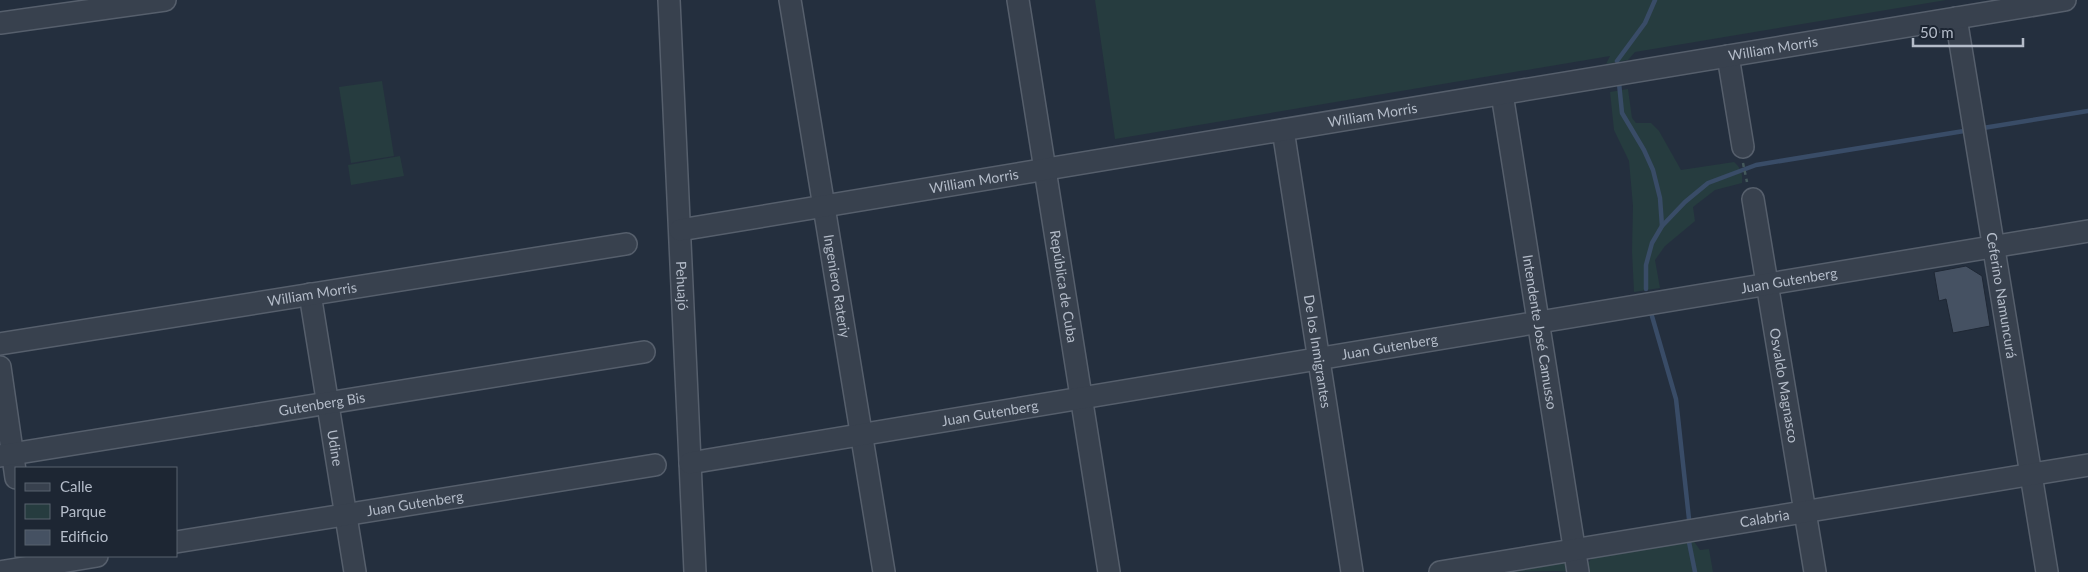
<svg xmlns="http://www.w3.org/2000/svg" width="2088" height="572" viewBox="0 0 2088 572" font-family="Lato,sans-serif">
  <rect width="100%" height="100%" fill="#242f3e"/>
  <g fill="#263c3f">
    <path d="M1095,0H1946L1635,52L1628,60L1606,64L1610,56L1115,139Z"/>
    <path d="M382,81L394,156L351,163L339,87Z"/>
    <path d="M1628,89L1632,118L1636,123H1651L1659,131L1681,170L1734,162C1741,168 1743,174 1742,183L1715,190L1693,207L1695,221L1665,246L1655,260L1660,288L1634,292L1632,251L1633,206L1629,161L1614,130L1610,92Z"/>
    <path d="M400,156L404,176L351,185L348,165Z"/>
    <path d="M1693,540L1700,550L1709,549L1713,572H1586L1587,564L1593,557Z"/>
    <path d="M1564,559L1574,572L1556,571L1487,572Z"/>
  </g>
  <g fill="none" stroke-linecap="round" stroke-linejoin="round">
    <g stroke="#394c67" stroke-width="4.5">
      <path d="M1617,61L1645,23L1655,0"/>
      <path d="M1619,83L1622,113L1644,150L1653,170L1660,198L1662,226L1652,243L1646,265V289"/>
      <path d="M1983,128L2088,111"/>
      <path d="M1662,226L1685,202L1708,183L1756,165L1964,131"/>
      <path d="M1652,316L1676,399L1689,519"/>
      <path d="M1689,542L1695,572"/>
    </g>
  </g>
  <path fill="#455162" stroke="#1f2835" d="M1966,266L1982,276L1990,326L1953,333L1946,299L1939,301L1934,272Z"/>
  <g fill="none" stroke-linecap="round" stroke-linejoin="round">
    <defs>
      <g id="minor">
        <path id="s1" d="M669,0L695,572"/>
        <path id="s2" d="M790,0L884,572"/>
        <path id="s3" d="M1018,0L1109,572"/>
        <path id="s4" d="M1956,18L2047,572"/>
        <path d="M0,23L165,0"/>
        <path d="M1728,56L1743,147"/>
        <path id="s5" d="M1502,94L1578,572"/>
        <path id="s6" d="M1283,130L1352,572"/>
        <path id="s7" d="M1753,199L1815,572"/>
        <path id="s8" d="M680,230L2065,0"/>
        <path id="s9" d="M310,294L355,572"/>
        <path id="s10" d="M0,344L626,244"/>
        <path d="M0,367L16,478"/>
        <path id="s11" d="M0,456L644,352"/>
        <path id="s12" d="M690,463L2088,231"/>
        <path id="s13" d="M176,542L655,465"/>
        <path d="M0,572L97,556"/>
        <path id="s14" d="M1440,572L2088,465"/>
      </g>
    </defs>
    <use href="#minor" stroke="#565f6c" stroke-width="24"/>
    <path stroke="#44595c" stroke-width="2.5" stroke-dasharray="4 4" stroke-linecap="butt" d="M1743,163L1747,182"/>
    <use href="#minor" stroke="#38414e" stroke-width="21"/>
  </g>
  <g text-anchor="middle" stroke-width="4.5" stroke-linejoin="round" paint-order="stroke">
    <g font-size="14" fill="#b4bcc9" stroke="#1d2633">
      <text dy="5" stroke="none"><textPath href="#s8" startOffset="1108">William Morris</textPath></text>
      <text dy="5" stroke="none"><textPath href="#s8" startOffset="702">William Morris</textPath></text>
      <text dy="5" stroke="none"><textPath href="#s8" startOffset="298">William Morris</textPath></text>
      <text dy="5" stroke="none"><textPath href="#s12" startOffset="1114">Juan Gutenberg</textPath></text>
      <text dy="5" stroke="none"><textPath href="#s1" startOffset="286">Pehuajó</textPath></text>
      <text dy="5" stroke="none"><textPath href="#s2" startOffset="290">Ingeniero Rateriy</textPath></text>
      <text dy="5" stroke="none"><textPath href="#s3" startOffset="290">República de Cuba</textPath></text>
      <text dy="5" stroke="none"><textPath href="#s10" startOffset="316">William Morris</textPath></text>
      <text dy="5" stroke="none"><textPath href="#s4" startOffset="281">Ceferino Namuncurá</textPath></text>
      <text dy="5" stroke="none"><textPath href="#s5" startOffset="241">Intendente José Camusso</textPath></text>
      <text dy="5" stroke="none"><textPath href="#s12" startOffset="709">Juan Gutenberg</textPath></text>
      <text dy="5" stroke="none"><textPath href="#s6" startOffset="224">De los Inmigrantes</textPath></text>
      <text dy="5" stroke="none"><textPath href="#s7" startOffset="189">Osvaldo Magnasco</textPath></text>
      <text dy="5" stroke="none"><textPath href="#s11" startOffset="326">Gutenberg Bis</textPath></text>
      <text dy="5" stroke="none"><textPath href="#s12" startOffset="304">Juan Gutenberg</textPath></text>
      <text dy="5" stroke="none"><textPath href="#s9" startOffset="156">Udine</textPath></text>
      <text dy="5" stroke="none"><textPath href="#s13" startOffset="242">Juan Gutenberg</textPath></text>
      <text dy="5" stroke="none"><textPath href="#s14" startOffset="329">Calabria</textPath></text>
    </g>
  </g>
  <rect x="15" y="467" width="162" height="90" fill="#1d2633" stroke="#59626f"/>
  <rect x="25" y="483" width="25" height="8" fill="#38414e" stroke="#59626f"/>
  <text x="60" y="492" font-size="15" fill="#b4bcc9">Calle</text>
  <rect x="25" y="504" width="25" height="15" fill="#263c3f" stroke="#59626f"/>
  <text x="60" y="517" font-size="15" fill="#b4bcc9">Parque</text>
  <rect x="25" y="530" width="25" height="15" fill="#455162" stroke="#59626f"/>
  <text x="60" y="542" font-size="15" fill="#b4bcc9">Edificio</text>
  <path d="M1913 38v8h110v-8" fill="none" stroke="#b4bcc9" stroke-width="2.5"/>
  <text x="1920" y="38" font-size="15" fill="#b4bcc9" stroke="#1d2633" stroke-width="4" paint-order="stroke">50 m</text>
</svg>
